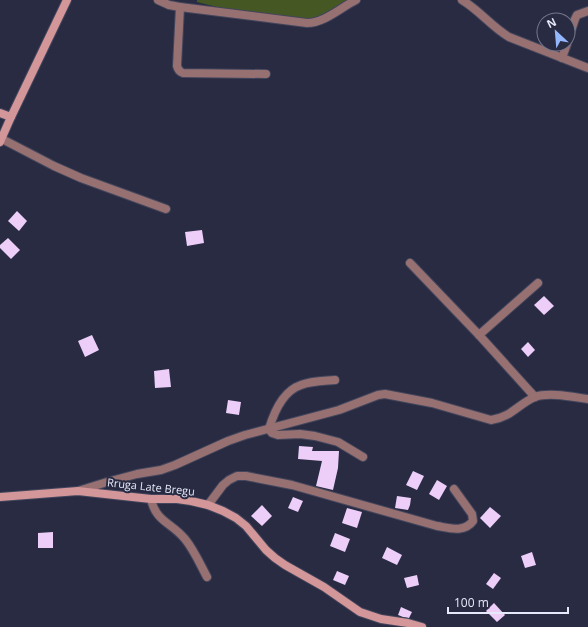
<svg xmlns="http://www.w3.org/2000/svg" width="588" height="627" viewBox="0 0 588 627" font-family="'Open Sans',sans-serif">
  <rect width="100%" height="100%" fill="#282b42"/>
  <path fill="#455823" d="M197,0H349L316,20L241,11L217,7L197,2Z"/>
  <g fill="#eccef8">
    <path d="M17,211L27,221L19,231L8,221Z"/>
    <path d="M202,230L204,243L187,246L185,232Z"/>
    <path d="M8,238L20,250L11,259L0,248V245Z"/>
    <path d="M544,296L554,306L544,315L534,305Z"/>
    <path d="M92,335L99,350L85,357L78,341Z"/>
    <path d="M528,342L535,350L528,357L521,349Z"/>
    <path d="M169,369L171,387L155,388L154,371Z"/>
    <path d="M228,400L241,402L239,415L226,413Z"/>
    <path d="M299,446L313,447L312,451H339L338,468L333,490L316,486L322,461L298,459Z"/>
    <path d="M413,471L424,476L417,490L406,485Z"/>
    <path d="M437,480L447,486L439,500L429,494Z"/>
    <path d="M397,496L411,498L410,505L408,510L395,508Z"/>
    <path d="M293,497L303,501L298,512L288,508Z"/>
    <path d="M262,505L272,516L262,526L251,516Z"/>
    <path d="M490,507L501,516L490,528L480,518Z"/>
    <path d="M347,508L362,512L357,528L342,523Z"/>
    <path d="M53,532V548H38V533Z"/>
    <path d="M335,533L350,539L345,552L330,546Z"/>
    <path d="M387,547L402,555L397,565L382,558Z"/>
    <path d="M532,552L536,565L525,568L521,556Z"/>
    <path d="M337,571L349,576L345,585L333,580Z"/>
    <path d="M494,573L501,578L493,589L486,584Z"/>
    <path d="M417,575L419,585L407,588L404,578Z"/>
    <path d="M494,603L505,615L497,622L486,611Z"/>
    <path d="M401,607L412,612L409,618L403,617L398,615Z"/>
  </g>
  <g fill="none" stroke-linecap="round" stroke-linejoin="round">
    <defs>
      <g id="street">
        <path d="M158,0L169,5L180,7L307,23C324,23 340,8 356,0"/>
        <path d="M462,0C479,10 492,27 509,37L588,68"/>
        <path d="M180,7L177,66C178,70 180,72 183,73L266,74"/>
        <path d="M568,40L575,19L577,15L588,11"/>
        <path d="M562,58L567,44"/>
        <path d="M2,139L54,166L81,178L166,209"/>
        <path d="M410,263L479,335L535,397"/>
        <path d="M479,335L538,283"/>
        <path d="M335,380C324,381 311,381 301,385C283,391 274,412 269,429L272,433L278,435L300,434L315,436L338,442L363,457"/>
        <path d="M78,491L107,482L137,474L161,470L175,465L228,441L245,435L339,410L378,395L385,394L432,403L491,420C512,417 518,404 535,397C549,392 573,397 588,399"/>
        <path d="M151,499C156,522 171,522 185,539C194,550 200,564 207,577"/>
        <path d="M208,505L223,485L229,480L237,476H246L292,485L437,526C449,528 464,533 473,521L472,514L454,489"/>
      </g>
      <g id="secondary">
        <path d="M0,113L11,117"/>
        <path d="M0,142L11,117L67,0"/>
        <path d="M0,497L78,491L151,499H177L191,501L208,505L223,511L236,518L246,526L266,550L275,558L285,565L324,587L360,612L381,619L408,623L422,627"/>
      </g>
    </defs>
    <use href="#street" stroke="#43465c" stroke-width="10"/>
    <use href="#secondary" stroke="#43465c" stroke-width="10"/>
    <use href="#street" stroke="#977072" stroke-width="8"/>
    <use href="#secondary" stroke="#d39699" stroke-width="8"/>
  </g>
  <g text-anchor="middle" stroke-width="4" stroke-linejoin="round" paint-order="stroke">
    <g font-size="11" fill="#e6e9f9" stroke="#282b42">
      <text transform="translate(151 487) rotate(6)" y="4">Rruga Late Bregu</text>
    </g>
  </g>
  <g transform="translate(556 32) rotate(334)"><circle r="19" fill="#282b42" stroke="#74778b"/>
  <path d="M0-3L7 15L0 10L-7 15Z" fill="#94b7fd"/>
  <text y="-6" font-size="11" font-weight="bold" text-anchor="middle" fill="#e6e9f9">N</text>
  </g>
  <path d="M448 607v6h120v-6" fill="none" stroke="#e6e9f9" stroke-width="2"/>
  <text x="454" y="607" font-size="12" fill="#e6e9f9" stroke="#282b42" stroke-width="3" paint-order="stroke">100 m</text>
</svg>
